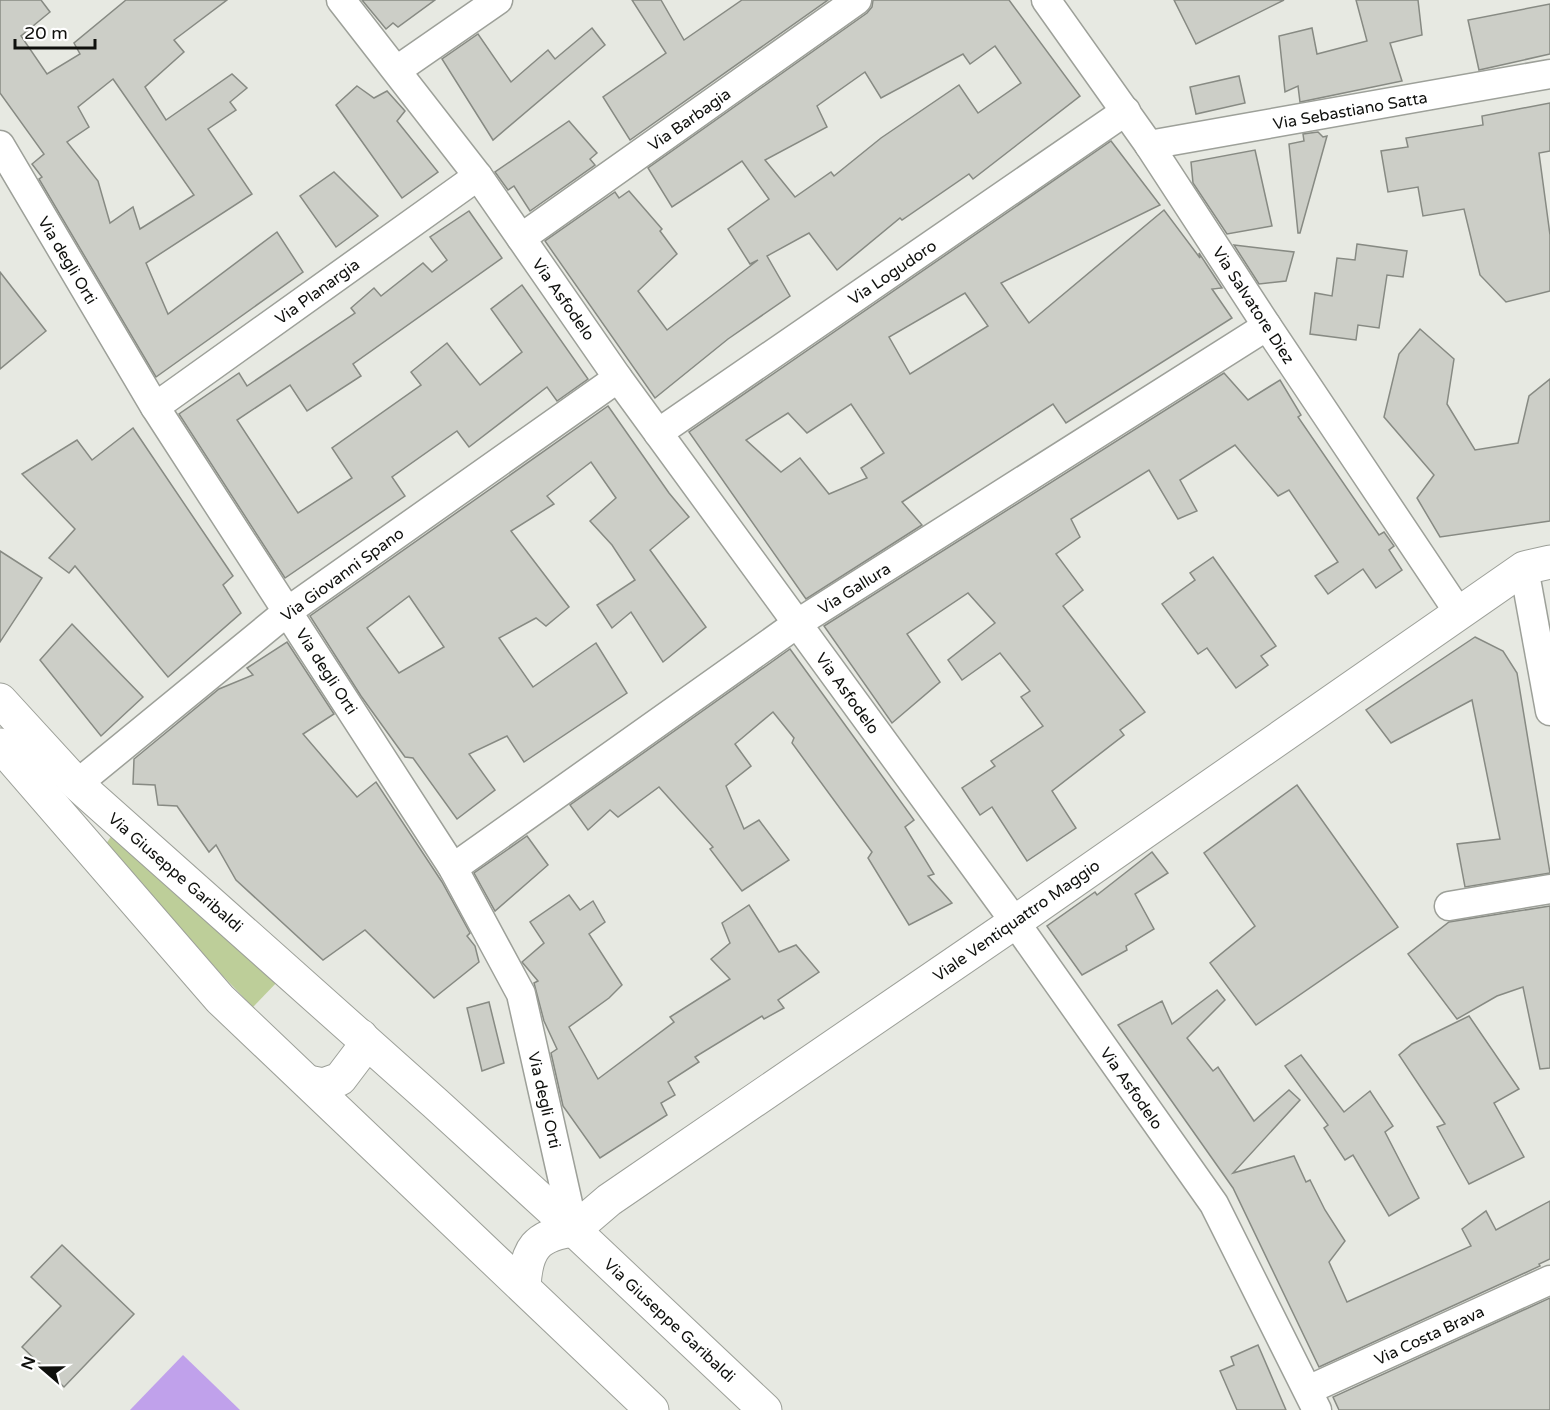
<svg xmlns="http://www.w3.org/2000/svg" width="1550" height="1410" viewBox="0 0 1550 1410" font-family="'Varela Round',sans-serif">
  <rect width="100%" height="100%" fill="#e7e9e2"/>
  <path fill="#bdce99" d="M112,835L280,979L253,1007L221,974L106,844Z"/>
  <path fill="#c0a1eb" d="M183,1355L240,1410H130Z"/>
  <g fill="#cccec7" stroke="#878a83" stroke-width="1.5" fill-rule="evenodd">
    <path d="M0,0H41L50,12L21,36L47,74L80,54L74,43L126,0H227L174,40L184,52L145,87L166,120L232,74L247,88L230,102L236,110L208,129L252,194L146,263L168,314L277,232L303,272L156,377L39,179L42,177L32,164L44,154L0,93ZM113,79L194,195L140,229L133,207L110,223L98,181L67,142L89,127L78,107Z"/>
    <path d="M362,0H435L398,27L393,23L386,29Z"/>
    <path d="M632,0H661L684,40L742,0H828L630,140L603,97L666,53Z"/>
    <path d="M873,0H1009L1080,96L973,179L969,174L902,220L900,218L837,270L809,233L767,256L790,296L728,339L655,398L545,241L615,192L619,198L629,191L662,229L660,231L677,254L638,291L667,330L758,260L750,264L728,229L769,199L742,161L672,207L648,168L867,13L872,7ZM995,46L1021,83L978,113L959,85L881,138L834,176L831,172L795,197L765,160L827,127L817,106L865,72L881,98L963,54L970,64Z"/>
    <path d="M1174,0H1284L1196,44Z"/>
    <path d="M1356,0H1418L1422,35L1390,43L1402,81L1300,102L1298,86L1285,92L1279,36L1312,28L1317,54L1367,41Z"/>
    <path d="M1550,4V54L1479,70L1468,20Z"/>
    <path d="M592,28L605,45L493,140L442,59L478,34L511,82L548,50L555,59Z"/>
    <path d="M1239,76L1245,103L1196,114L1190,87Z"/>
    <path d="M357,86L374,98L387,91L405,111L397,121L438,172L402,198L336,105Z"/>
    <path d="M1550,103V151L1539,153L1550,235V291L1506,302L1480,275L1464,209L1423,216L1418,187L1388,192L1381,151L1408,147L1406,138L1483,125L1482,116Z"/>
    <path d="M569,121L597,153L590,159L595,165L530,211L514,186L508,190L495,172Z"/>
    <path d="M1318,132L1323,137L1327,136L1300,233H1298L1289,144L1304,141L1303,134Z"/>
    <path d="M1111,141L1160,205L1001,283L1029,323L1164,210L1200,258L1199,253L1222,288L1212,289L1232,318L1066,423L1053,404L902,502L922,525L806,599L689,432ZM965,293L988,326L910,374L889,337ZM851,404L884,453L861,468L867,478L829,494L800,458L781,472L746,440L788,413L807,433Z"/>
    <path d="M1255,150L1272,226L1227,234L1193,183L1191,162Z"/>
    <path d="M334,172L378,216L336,247L300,196Z"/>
    <path d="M469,211L502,258L353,364L361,376L307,411L290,385L237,420L298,513L352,478L332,448L421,385L411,372L447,343L480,385L522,352L491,309L522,285L588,379L557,401L547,387L469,447L457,431L392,477L405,496L285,578L179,414L239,373L247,386L355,313L351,308L374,288L381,296L423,263L432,272L447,260L430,237Z"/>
    <path d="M1357,244L1407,251L1403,277L1387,275L1379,328L1358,325L1356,340L1310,334L1315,293L1332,296L1337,258L1355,260Z"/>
    <path d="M1234,245L1294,252L1286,281L1259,284Z"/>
    <path d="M0,272L46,331L0,369Z"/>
    <path d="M1420,329L1454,359L1447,404L1475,450L1518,443L1529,396L1550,379V521L1440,537L1417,498L1434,475L1384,417L1399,354Z"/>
    <path d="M1224,373L1248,400L1280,380L1301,415L1298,417L1379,535L1384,532L1394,546L1389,550L1402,570L1376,588L1363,569L1328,594L1315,576L1338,562L1289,490L1278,496L1235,445L1180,480L1197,511L1178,519L1149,470L1071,519L1080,537L1056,554L1083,590L1063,606L1145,712L1120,730L1124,735L1052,791L1076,828L1027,861L992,807L980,815L962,788L995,766L991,761L1043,726L1021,697L1030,691L1000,653L962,680L948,660L995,623L968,593L907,634L940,682L892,723L824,626Z"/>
    <path d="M608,406L669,493L689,517L650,550L706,627L663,662L631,612L612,628L597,605L635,580L612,545L590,521L616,498L591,462L547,496L554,504L511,531L569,607L546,626L536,618L499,638L533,687L596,643L627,693L524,762L507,736L469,754L495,790L457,819L413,758L405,757L361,696L310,616ZM409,596L444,647L399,673L367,628Z"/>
    <path d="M133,428L233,576L223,585L241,613L168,677L75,566L69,573L49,558L75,529L22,474L77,440L92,460Z"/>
    <path d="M0,551L42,578L0,642Z"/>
    <path d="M1213,557L1276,646L1261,656L1268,665L1236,688L1207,648L1198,654L1162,604L1195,580L1190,573Z"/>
    <path d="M72,624L143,697L101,736L40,660Z"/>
    <path d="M1475,637L1503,651L1517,673L1550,873L1465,887L1457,844L1500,839L1472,700L1391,743L1366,710Z"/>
    <path d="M287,642L334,714L303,734L357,797L376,782L442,882L470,933L467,936L475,946L479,962L434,998L365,930L323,960L236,880L216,845L209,852L177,806L158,805L155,785L133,784L134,759L219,689L253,675L247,668Z"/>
    <path d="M790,649L914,820L905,827L934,874L928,876L952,903L909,925L868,858L872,852L792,743L794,738L773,712L735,744L751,766L726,786L744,829L759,820L789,860L742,891L710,849L713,847L659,787L618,817L610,810L588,830L570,805Z"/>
    <path d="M1297,785L1398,927L1256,1025L1210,963L1255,926L1204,853Z"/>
    <path d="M527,836L548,865L495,911L474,873Z"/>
    <path d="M1152,852L1168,873L1135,894L1154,929L1126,946L1127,950L1082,975L1047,926L1095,892L1097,895Z"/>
    <path d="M569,895L580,910L593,901L605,922L589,934L622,985L609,998L569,1027L598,1079L674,1022L670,1017L730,979L711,959L730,943L722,923L749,905L779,952L796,945L819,972L778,1000L784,1008L764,1019L762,1016L695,1057L699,1062L668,1082L675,1095L661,1103L667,1115L600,1158L563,1106L551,1053L557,1049L544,1021L534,983L538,981L522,962L544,943L530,922Z"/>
    <path d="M1550,906V1068L1540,1069L1523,987L1497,996L1457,1019L1408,954L1449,922Z"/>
    <path d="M1217,990L1225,1000L1187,1038L1213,1071L1218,1067L1254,1121L1289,1090L1300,1100L1233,1173L1294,1156L1306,1182L1310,1180L1325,1210L1345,1241L1329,1262L1347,1302L1471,1246L1462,1229L1486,1211L1496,1230L1550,1201V1259L1539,1264L1540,1266L1319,1367L1233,1188L1118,1025L1162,1001L1172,1024Z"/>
    <path d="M489,1002L504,1063L482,1071L467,1008Z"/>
    <path d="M1469,1016L1519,1089L1494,1103L1524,1157L1469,1184L1437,1127L1445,1124L1399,1055L1412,1044Z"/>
    <path d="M1301,1055L1344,1112L1370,1091L1393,1126L1385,1132L1419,1198L1389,1216L1353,1155L1345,1160L1324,1128L1328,1125L1285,1066Z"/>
    <path d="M62,1245L134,1314L64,1387L22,1347L61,1306L31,1277Z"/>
    <path d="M1550,1298V1410H1339L1333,1397Z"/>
    <path d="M1258,1345L1286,1410H1237L1220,1371L1234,1365L1231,1357Z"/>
  </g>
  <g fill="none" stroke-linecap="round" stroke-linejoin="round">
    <defs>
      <g id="street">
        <path d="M341,0L478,176L618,378L1015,922L1214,1204L1317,1410"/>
        <path d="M1046,0L1149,145L1267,326L1459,613"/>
        <path d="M397,70L498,0"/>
        <path d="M0,145L155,407L453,868L521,994L574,1230"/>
        <path d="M1149,145L1550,74"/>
        <path d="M521,238L857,0"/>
        <path d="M155,407L478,176"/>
        <path d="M658,433L1126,111"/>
        <path d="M1524,568L1550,711"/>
        <path d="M77,784L288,611L618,378"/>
        <path d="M453,868L798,623L1267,326"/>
        <path d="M1449,906L1550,889"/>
        <path d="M1308,1390L1550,1280"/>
      </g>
      <path id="secondary" d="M574,1230L609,1200L1015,922L1524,568L1550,562"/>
      <g id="primary">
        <path d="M0,700L77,784L435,1103L574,1230L765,1410"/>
        <path d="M0,745L220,999L652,1410"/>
        <path d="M308,1082L323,1085L340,1079L365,1046L361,1036"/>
        <path d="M524,1287C526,1249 536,1235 574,1230"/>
      </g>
    </defs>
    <use href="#street" stroke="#9da099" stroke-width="31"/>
    <use href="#secondary" stroke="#9da099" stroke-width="35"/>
    <use href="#primary" stroke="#9da099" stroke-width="35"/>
    <use href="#street" stroke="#fff" stroke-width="28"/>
    <use href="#secondary" stroke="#fff" stroke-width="33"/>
    <use href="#primary" stroke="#fff" stroke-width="33"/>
  </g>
  <g text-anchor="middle" stroke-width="6" stroke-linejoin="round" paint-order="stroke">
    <g font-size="16" fill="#0f100d" stroke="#fff">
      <text transform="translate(1350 110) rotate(-10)" y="6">Via Sebastiano Satta</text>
      <text transform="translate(689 119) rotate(-35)" y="6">Via Barbagia</text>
      <text transform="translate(68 260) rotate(59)" y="6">Via degli Orti</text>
      <text transform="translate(892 272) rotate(-34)" y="6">Via Logudoro</text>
      <text transform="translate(317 291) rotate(-36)" y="6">Via Planargia</text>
      <text transform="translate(564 299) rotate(55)" y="6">Via Asfodelo</text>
      <text transform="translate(1254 305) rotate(57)" y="6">Via Salvatore Diez</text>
      <text transform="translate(342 574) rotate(-36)" y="6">Via Giovanni Spano</text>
      <text transform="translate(854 588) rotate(-32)" y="6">Via Gallura</text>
      <text transform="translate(327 671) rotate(57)" y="6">Via degli Orti</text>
      <text transform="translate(848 693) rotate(54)" y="6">Via Asfodelo</text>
      <text transform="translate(176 872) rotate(41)" y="6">Via Giuseppe Garibaldi</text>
      <text transform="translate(1016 920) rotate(-35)" y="6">Viale Ventiquattro Maggio</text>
      <text transform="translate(1132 1088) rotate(55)" y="6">Via Asfodelo</text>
      <text transform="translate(545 1100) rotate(77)" y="6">Via degli Orti</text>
      <text transform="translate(670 1320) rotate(43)" y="6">Via Giuseppe Garibaldi</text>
      <text transform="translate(1429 1335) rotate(-25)" y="6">Via Costa Brava</text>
    </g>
  </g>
  <g transform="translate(42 1368) rotate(290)" stroke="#ffffff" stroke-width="4.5" paint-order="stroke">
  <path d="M0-4.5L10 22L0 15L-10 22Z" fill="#0f100d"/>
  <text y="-9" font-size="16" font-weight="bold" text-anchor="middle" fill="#0f100d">N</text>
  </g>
  <path d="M15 39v9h80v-9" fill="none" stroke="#0f100d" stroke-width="3"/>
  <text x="24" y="39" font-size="18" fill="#0f100d" stroke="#ffffff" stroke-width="4.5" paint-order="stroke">20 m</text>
</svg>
